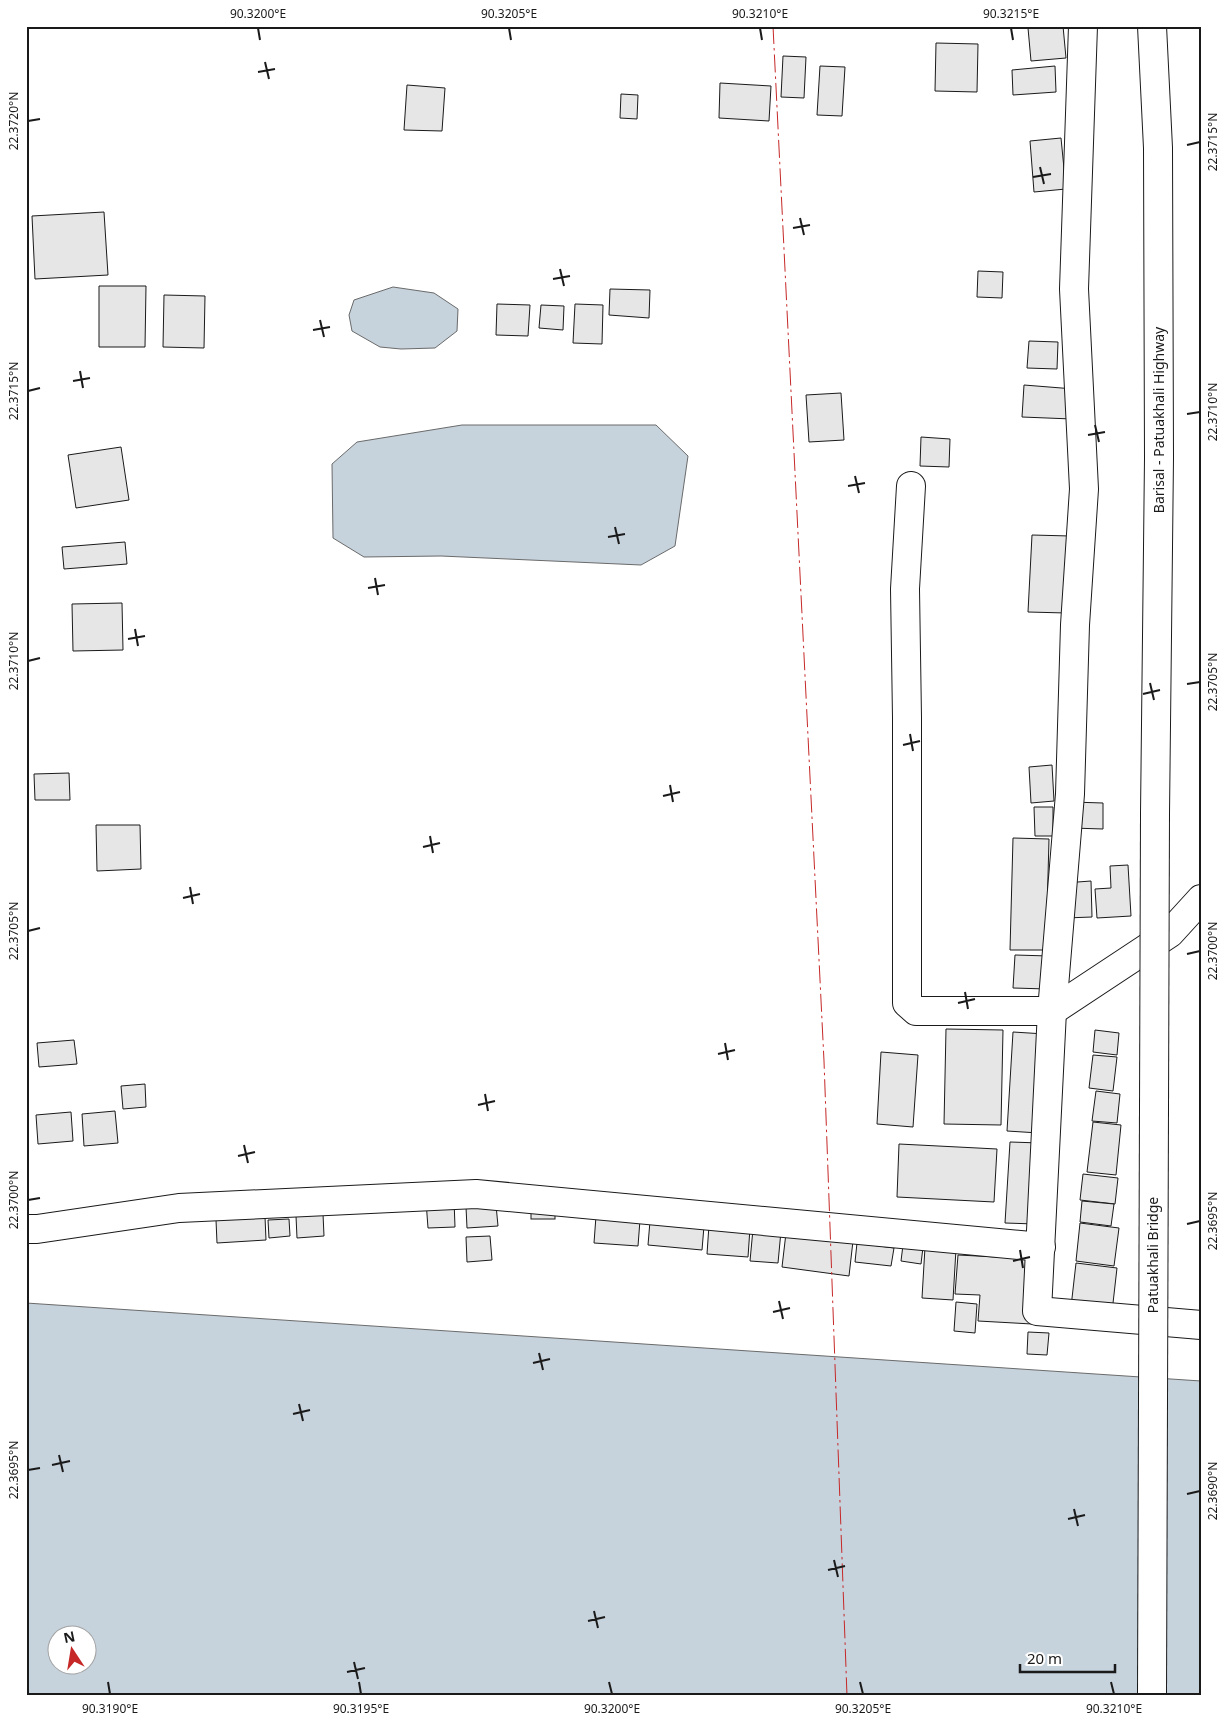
<svg xmlns="http://www.w3.org/2000/svg" width="1227" height="1722" viewBox="0 0 1227 1722" font-family="'Noto Sans',sans-serif">
  <rect width="100%" height="100%" fill="#fff"/>
  <g fill="#c6d2dc" stroke="#6a6a6a" fill-rule="evenodd">
    <path d="M393,287L434,293L458,309L457,331L435,348L401,349L380,347L352,331L349,315L354,300Z"/>
    <path d="M462,425H656L688,456L675,546L641,565L441,556L364,557L333,538L332,464L357,442Z"/>
    <path d="M26,1303L1201,1381V1696H26ZM58,1634H88V1664H58Z"/>
  </g>
  <g fill="#e6e6e6" stroke="#1a1a1a">
    <path d="M1049,26H1063L1066,58L1031,61L1028,28Z"/>
    <path d="M936,43L978,44L977,92L935,91Z"/>
    <path d="M783,56L806,57L804,98L781,97Z"/>
    <path d="M820,66L845,67L842,116L817,115Z"/>
    <path d="M1055,66L1056,92L1013,95L1012,70Z"/>
    <path d="M720,83L771,86L769,121L719,118Z"/>
    <path d="M407,85L445,88L442,131L404,130Z"/>
    <path d="M621,94L638,95L637,119L620,118Z"/>
    <path d="M1061,138L1066,189L1034,192L1030,141Z"/>
    <path d="M104,212L108,275L35,279L32,216Z"/>
    <path d="M978,271L1003,272L1002,298L977,297Z"/>
    <path d="M99,286H146L145,347H99Z"/>
    <path d="M610,289L650,290L649,318L609,315Z"/>
    <path d="M164,295L205,296L204,348L163,347Z"/>
    <path d="M497,304L530,305L528,336L496,335Z"/>
    <path d="M575,304L603,305L602,344L573,343Z"/>
    <path d="M541,305L564,306L563,330L539,328Z"/>
    <path d="M1029,341L1058,342L1057,369L1027,368Z"/>
    <path d="M1024,385L1074,389L1072,419L1022,417Z"/>
    <path d="M841,393L844,440L809,442L806,395Z"/>
    <path d="M921,437L950,439L949,467L920,466Z"/>
    <path d="M121,447L129,500L76,508L68,455Z"/>
    <path d="M1032,535L1070,536L1066,613L1028,612Z"/>
    <path d="M125,542L127,564L64,569L62,547Z"/>
    <path d="M122,603L123,650L73,651L72,604Z"/>
    <path d="M1052,765L1054,801L1031,803L1029,767Z"/>
    <path d="M69,773L70,800H35L34,774Z"/>
    <path d="M1072,802L1103,803V829L1072,828Z"/>
    <path d="M1034,807H1053V836H1035Z"/>
    <path d="M96,825H140L141,869L97,871Z"/>
    <path d="M1013,838L1049,839L1046,950H1010Z"/>
    <path d="M1128,865L1131,916L1097,918L1095,889L1111,888L1110,866Z"/>
    <path d="M1091,881L1092,917L1065,918L1064,883Z"/>
    <path d="M1015,955L1049,956L1047,989L1013,988Z"/>
    <path d="M946,1029L1003,1030L1001,1125L944,1124Z"/>
    <path d="M1095,1030L1119,1033L1117,1055L1093,1052Z"/>
    <path d="M1013,1032L1045,1034L1039,1133L1007,1131Z"/>
    <path d="M74,1040L77,1064L39,1067L37,1043Z"/>
    <path d="M881,1052L918,1055L913,1127L877,1124Z"/>
    <path d="M1093,1055L1117,1057L1113,1091L1089,1088Z"/>
    <path d="M145,1084L146,1107L123,1109L121,1086Z"/>
    <path d="M1096,1091L1120,1094L1117,1123L1092,1121Z"/>
    <path d="M115,1111L118,1143L84,1146L82,1114Z"/>
    <path d="M71,1112L73,1141L38,1144L36,1115Z"/>
    <path d="M1093,1122L1121,1125L1116,1175L1087,1172Z"/>
    <path d="M1010,1142L1040,1143L1035,1224L1005,1223Z"/>
    <path d="M899,1144L997,1149L994,1202L897,1197Z"/>
    <path d="M1083,1174L1118,1178L1115,1204L1080,1200Z"/>
    <path d="M454,1200L455,1227L428,1228L426,1201Z"/>
    <path d="M1082,1201L1114,1204L1111,1226L1080,1222Z"/>
    <path d="M496,1205L498,1226L467,1228L466,1207Z"/>
    <rect x="531" y="1205" width="24" height="14"/>
    <path d="M323,1214L324,1236L297,1238L296,1216Z"/>
    <path d="M596,1216L640,1220L638,1246L594,1243Z"/>
    <path d="M265,1217L266,1240L217,1243L216,1220Z"/>
    <path d="M289,1219L290,1236L269,1238L268,1220Z"/>
    <path d="M650,1221L704,1226L702,1250L648,1245Z"/>
    <path d="M1080,1223L1119,1228L1114,1266L1076,1261Z"/>
    <path d="M709,1225L750,1228L748,1257L707,1254Z"/>
    <path d="M753,1229L781,1231L778,1263L750,1261Z"/>
    <path d="M786,1233L853,1241L849,1276L782,1267Z"/>
    <path d="M490,1236L492,1260L467,1262L466,1237Z"/>
    <path d="M857,1243L894,1248L891,1266L855,1262Z"/>
    <path d="M903,1245L923,1247L921,1264L901,1261Z"/>
    <path d="M925,1247L956,1249L953,1300L922,1298Z"/>
    <path d="M958,1255L1036,1259L1032,1324L978,1321L980,1295L955,1294Z"/>
    <path d="M1076,1263L1117,1268L1112,1312L1071,1307Z"/>
    <path d="M956,1302L977,1304L975,1333L954,1331Z"/>
    <path d="M1028,1332L1049,1333L1047,1355L1027,1354Z"/>
  </g>
  <g fill="none" stroke-linecap="round" stroke-linejoin="round">
    <defs>
      <g id="minor">
        <path d="M1083,26L1074,289L1084,489L1075,625L1070,794L1052,1011L1037,1311L1201,1325"/>
        <path d="M911,486L905,589L907,718V1003L916,1011H1052L1170,933L1201,899"/>
        <path d="M26,1229H37L179,1208L476,1194L1041,1247"/>
      </g>
      <path id="trunk" d="M1152,26L1158,148L1159,458L1155,814"/>
    </defs>
    <use href="#minor" stroke="#1a1a1a" stroke-width="30"/>
    <use href="#trunk" stroke="#1a1a1a" stroke-width="30"/>
    <use href="#minor" stroke="#fff" stroke-width="28"/>
    <use href="#trunk" stroke="#fff" stroke-width="28"/>
    <defs>
      <path id="trunk-bridge" d="M1152,1696L1155,814"/>
    </defs>
    <use href="#trunk-bridge" stroke="#1a1a1a" stroke-width="30" stroke-linecap="butt"/>
    <use href="#trunk-bridge" stroke="#fff" stroke-width="28"/>
    <path stroke="#c62828" stroke-width="1" stroke-dasharray="18 4 2.5 4" stroke-linecap="butt" d="M773,26L824,1061L847,1696"/>
  </g>
  <path fill="none" stroke="#1a1a1a" stroke-width="2" d="M258,28L260,40M509,28L511,40M760,28L762,40M1011,28L1013,40M265,62L269,79M258,72L275,69M28,121L40,119M1187,145L1200,142M1040,167L1044,184M1033,177L1051,174M800,218L804,235M793,228L810,225M560,269L564,286M553,279L570,276M320,320L324,337M313,330L330,327M80,371L83,388M73,381L90,378M28,391L40,388M1187,414L1200,412M1095,425L1099,442M1088,435L1105,432M855,476L859,493M848,486L865,483M615,527L619,544M608,537L625,534M375,578L378,595M368,588L385,585M135,629L138,646M128,639L145,636M28,661L40,658M1150,683L1154,700M1187,684L1200,682M1143,694L1160,690M910,734L913,751M903,745L920,741M670,785L673,802M663,796L680,792M430,836L433,853M423,847L440,843M190,887L193,904M183,898L200,894M28,931L40,928M1187,954L1200,951M965,992L968,1009M958,1003L975,999M725,1043L728,1060M718,1054L735,1050M485,1094L488,1111M478,1105L495,1101M244,1145L248,1163M238,1156L255,1152M28,1200L40,1198M1187,1224L1200,1221M1020,1250L1023,1268M1013,1261L1030,1257M779,1301L783,1319M773,1312L790,1308M539,1353L543,1370M533,1363L550,1359M299,1404L303,1421M293,1414L310,1410M59,1455L63,1472M52,1465L70,1461M28,1470L40,1468M1187,1494L1200,1491M1074,1509L1078,1526M1068,1519L1085,1515M834,1560L838,1577M828,1570L845,1566M594,1611L598,1628M588,1621L605,1617M354,1662L358,1679M347,1672L365,1668M108,1682L110,1694M359,1682L361,1694M609,1682L612,1694M860,1682L863,1694M1111,1682L1114,1694"/>
  <g text-anchor="middle" stroke-width="4" stroke-linejoin="round" paint-order="stroke">
    <g font-size="14" fill="#1a1a1a" stroke="#fff">
      <text transform="translate(1159 420) rotate(-90)" y="5">Barisal - Patuakhali Highway</text>
      <text transform="translate(1153 1255) rotate(-90)" y="5">Patuakhali Bridge</text>
    </g>
  </g>
  <rect width="1227" height="1722" fill="none" stroke="#ffffff" stroke-width="55"/>
  <g transform="translate(72 1650) rotate(348)"><circle r="24" fill="#ffffff" stroke="#a3a3a3"/>
  <path d="M0-4L9 19L0 12L-9 19Z" fill="#c62828"/>
  <text y="-8" font-size="14" font-weight="bold" text-anchor="middle" fill="#1a1a1a">N</text>
  </g>
  <path d="M1020 1664v8h95v-8" fill="none" stroke="#1a1a1a" stroke-width="2.5"/>
  <text x="1027" y="1664" font-size="15" fill="#1a1a1a" stroke="#ffffff" stroke-width="4" paint-order="stroke">20 m</text>
  <rect x="28" y="28" width="1172" height="1666" fill="none" stroke="#1a1a1a" stroke-width="2"/>
  <g font-size="12" text-anchor="middle" fill="#1a1a1a">
    <text x="258" y="18">90.3200°E</text>
    <text x="509" y="18">90.3205°E</text>
    <text x="760" y="18">90.3210°E</text>
    <text x="1011" y="18">90.3215°E</text>
    <text transform="translate(14 121) rotate(-90)" y="4">22.3720°N</text>
    <text transform="translate(1213 142) rotate(-90)" y="4">22.3715°N</text>
    <text transform="translate(14 391) rotate(-90)" y="4">22.3715°N</text>
    <text transform="translate(1213 412) rotate(-90)" y="4">22.3710°N</text>
    <text transform="translate(14 661) rotate(-90)" y="4">22.3710°N</text>
    <text transform="translate(1213 682) rotate(-90)" y="4">22.3705°N</text>
    <text transform="translate(14 931) rotate(-90)" y="4">22.3705°N</text>
    <text transform="translate(1213 951) rotate(-90)" y="4">22.3700°N</text>
    <text transform="translate(14 1200) rotate(-90)" y="4">22.3700°N</text>
    <text transform="translate(1213 1221) rotate(-90)" y="4">22.3695°N</text>
    <text transform="translate(14 1470) rotate(-90)" y="4">22.3695°N</text>
    <text transform="translate(1213 1491) rotate(-90)" y="4">22.3690°N</text>
    <text x="110" y="1713">90.3190°E</text>
    <text x="361" y="1713">90.3195°E</text>
    <text x="612" y="1713">90.3200°E</text>
    <text x="863" y="1713">90.3205°E</text>
    <text x="1114" y="1713">90.3210°E</text>
  </g>
</svg>
